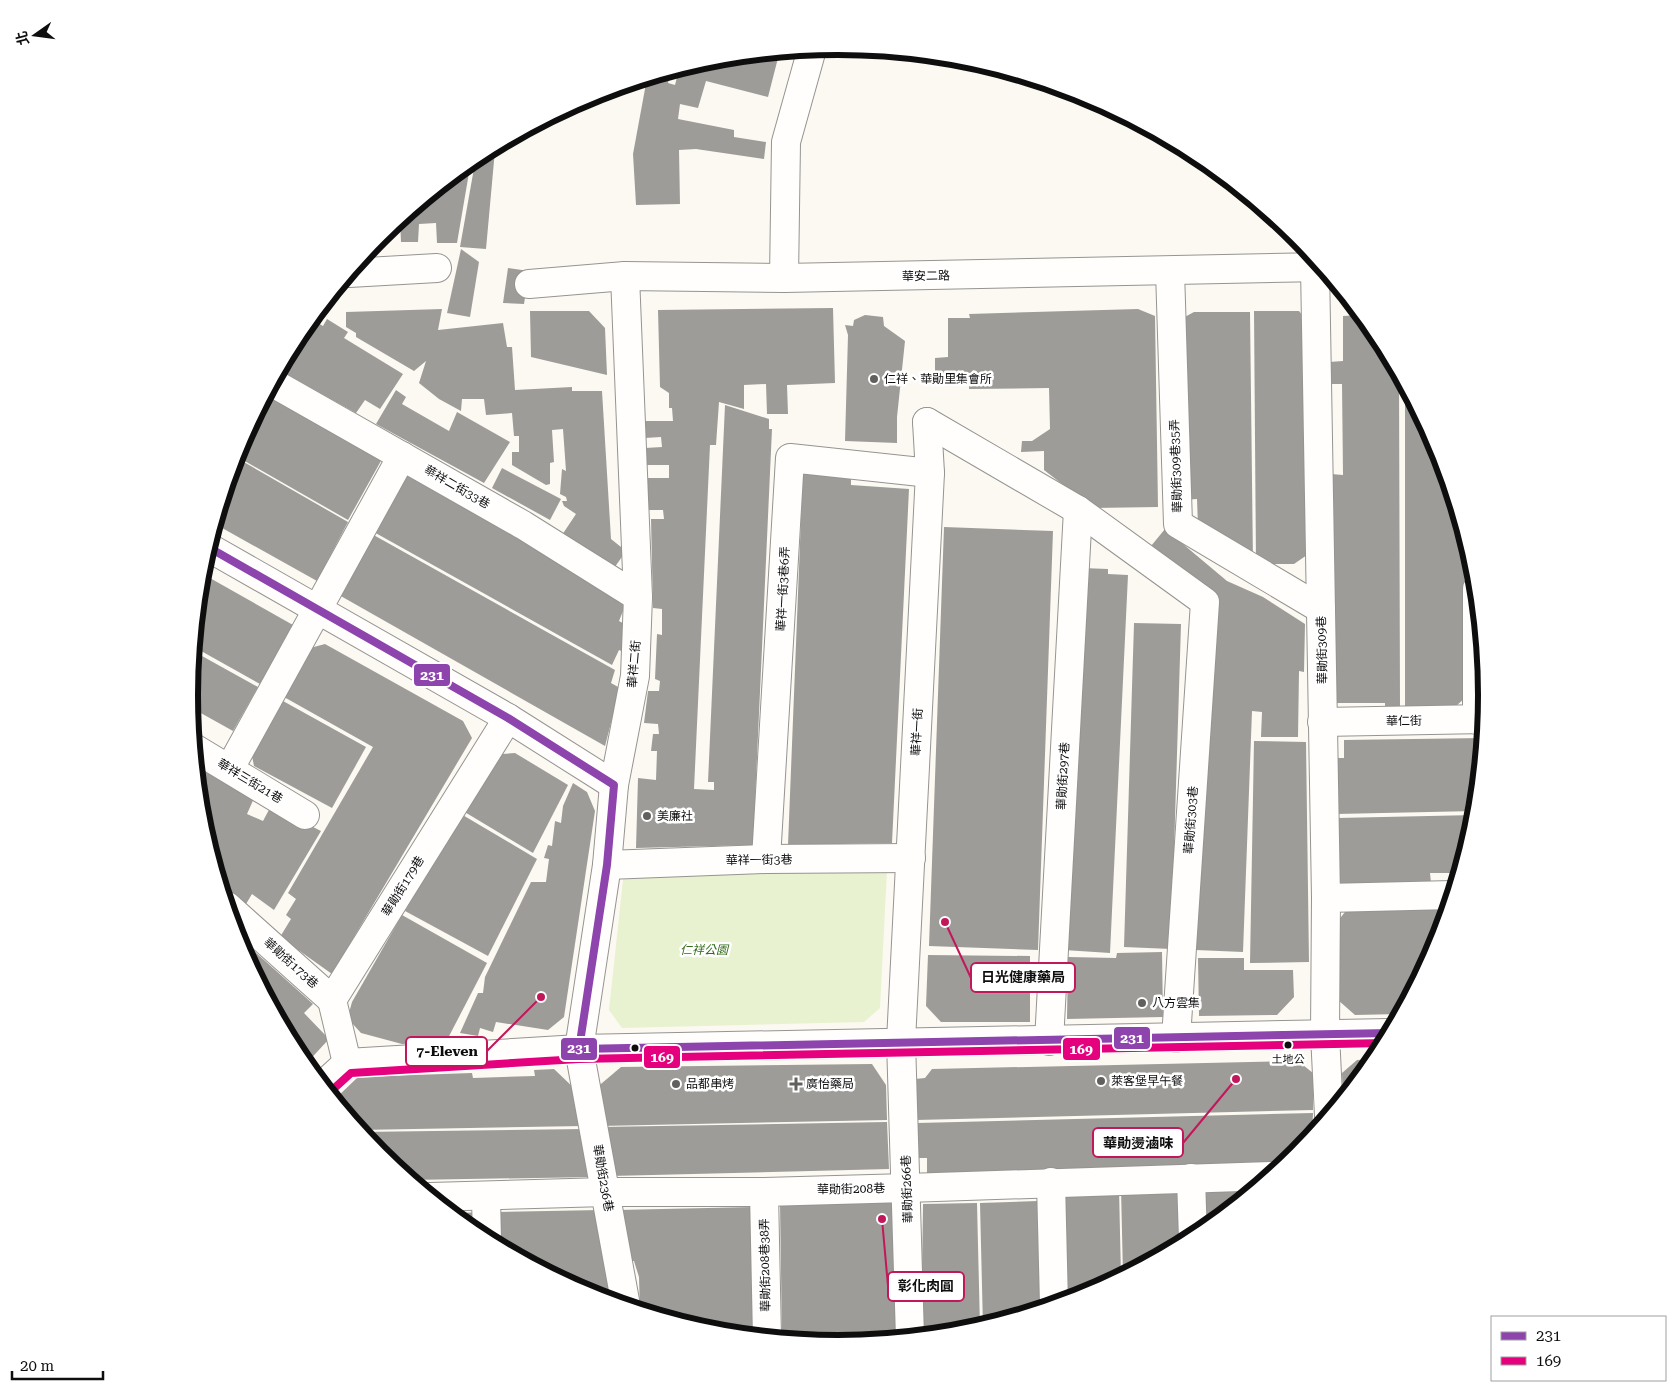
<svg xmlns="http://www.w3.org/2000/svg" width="1676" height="1391" viewBox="0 0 1676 1391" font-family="'Roboto Serif','Noto Sans TC',serif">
  <rect width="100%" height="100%" fill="#fcf9f2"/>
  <path fill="#e8f2d1" d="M887,871L880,1008L864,1022L622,1028L609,1010L623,880L634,875Z"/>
  <g fill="#9e9c98">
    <path d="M761,54L778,58L768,97L706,81L698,108L680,104L678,119L734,130V137L766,142L764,159L696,149L679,150L680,204L636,205L633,154L647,78L671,71L668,83L675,85L679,69L712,59Z"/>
    <path d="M489,149L495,150L486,249L460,247L476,157Z"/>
    <path d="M471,161L457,243H437L436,223L419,224L418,242H401L400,219Z"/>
    <path d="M382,234V242H374L379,236Z"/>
    <path d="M461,249L479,262L470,317L447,313Z"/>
    <path d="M508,268L529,271L524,304L503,303Z"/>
    <path d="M833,308L835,383L787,385L788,414H767L766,384L744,385V409L719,402L716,445H710L694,789L714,790V782H708L725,405L769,419V429H772L753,845L636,848L638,778L656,780L657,751H651L653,734H659L658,724L644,723L648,691H659L660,681L655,679L657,634L662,635V609L653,608L651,519H664L663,510H648L646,478H669V465H646L645,448L662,447L661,437L645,438L644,421H673L672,408H669V393L660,387L658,310Z"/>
    <path d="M442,309L438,330L503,323L507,347H512L515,390L572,387V391H602L611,539L626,551L610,574L562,535L576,514L564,506L562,501H567L566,497L560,494L562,469L566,471L563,429L552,430L554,462L550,463V484L546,485L512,465V452H519V436H514L512,413L486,415L484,399H462L461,411L439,399L419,383L426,361L414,371L356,337V333L346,327V312Z"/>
    <path d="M1138,309L1155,316L1158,507L1093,508L1044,470V451L1021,452L1022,441H1032L1050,429L1049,388L969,389V383L948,386L946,373L935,374V358L948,357V318H970L969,314Z"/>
    <path d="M530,311H589L605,328L607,375L531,357Z"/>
    <path d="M1254,311H1299L1306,320L1307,555L1294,564H1256Z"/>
    <path d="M1194,312H1250L1253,563L1198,526L1197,499L1183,500L1181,319Z"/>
    <path d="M865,315L883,317L884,326L905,341L897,417V443L845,441L848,335L845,325L853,326L854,320Z"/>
    <path d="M1362,315L1378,335L1399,374L1400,707H1385V703H1333L1331,474L1343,475L1342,384H1329V362L1343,361V316Z"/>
    <path d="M311,319L323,326L327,319L348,332L344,338L403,374L380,409L365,400L356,413L279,370L298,335Z"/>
    <path d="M1405,385L1438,447L1464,534L1466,697L1456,706L1405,708Z"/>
    <path d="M396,390L406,397L402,404L449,431L457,412L510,442L484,483L376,424Z"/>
    <path d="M267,394L382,459L348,520L236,456Z"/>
    <path d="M235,457L348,522L317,581L215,524Z"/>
    <path d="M502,468L561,499L550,520L492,488Z"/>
    <path d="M803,468L851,474V485L909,489L892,843L788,845Z"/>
    <path d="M415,473L629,596L619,621L628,626L626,653L619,650L612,665L372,531L396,480Z"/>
    <path d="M944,527L1053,531L1038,950L929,946Z"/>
    <path d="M1165,529L1227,581L1263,597L1305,624L1304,672L1299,671L1298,737H1261L1262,712L1252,711L1243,952L1196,950L1212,596L1151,546Z"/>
    <path d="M370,533L615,670L611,683L620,688L605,746L339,595Z"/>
    <path d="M1082,568L1108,569V574L1128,575L1110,953L1064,950Z"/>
    <path d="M201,573L293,625L260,684L194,647Z"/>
    <path d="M1134,623L1181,624L1171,949L1124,947Z"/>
    <path d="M325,644L463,721L472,738L332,974L280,937L291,919L286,915L296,899L288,893L373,747L284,697L310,648Z"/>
    <path d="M193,651L258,687L233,731L190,707L189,695Z"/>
    <path d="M283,701L366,747L332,808L254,766L252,756Z"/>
    <path d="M1483,738L1476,811L1336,814L1337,758H1344V740Z"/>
    <path d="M1254,741L1306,742L1309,962L1250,963Z"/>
    <path d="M515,753L568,785L533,853L463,811L502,754Z"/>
    <path d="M195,764L255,796L247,814L263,821L271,806L321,831L274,910L252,894L246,904L220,883L201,822Z"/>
    <path d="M573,783L587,792L595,811L564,1017L548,1030L496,1022L493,1032L480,1028L478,1036L460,1033L478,993H483L485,977L531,882H546L549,859L544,858L548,845L552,846L555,821L561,823L563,806Z"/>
    <path d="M461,814L537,859L488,956L405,911Z"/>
    <path d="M1475,815L1459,873H1430L1431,883L1334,884L1337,818Z"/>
    <path d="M1448,909L1438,944L1400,1014L1355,1015L1338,1000L1333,927L1345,912Z"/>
    <path d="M402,915L487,963L446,1042L402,1044L361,1033L351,1022L349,1013L352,1002Z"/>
    <path d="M235,934L313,1004L304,1013L329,1039L305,1065L298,1056L238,944Z"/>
    <path d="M1162,952L1163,1017L1067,1019L1068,957L1116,958L1117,953Z"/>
    <path d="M928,955L1030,956V1022H941L926,1006Z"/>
    <path d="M1198,958H1244V970H1293L1294,997L1277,1015L1199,1016Z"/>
    <path d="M1375,1059L1354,1086L1343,1099L1342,1073L1357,1060Z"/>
    <path d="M1298,1061L1313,1073V1110L916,1120L915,1079L925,1078L932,1069Z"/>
    <path d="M872,1064L886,1085L887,1120L600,1126L595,1089L621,1067Z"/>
    <path d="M554,1069L576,1090L584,1126L359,1130L334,1100L358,1077L472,1073L473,1078L535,1076L534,1070Z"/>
    <path d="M1313,1113L1312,1136L1297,1155L1282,1167L927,1174V1158H917V1123Z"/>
    <path d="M887,1122L889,1169L611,1176L601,1127Z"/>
    <path d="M584,1129L594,1177L409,1180L379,1154L360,1132Z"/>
    <path d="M1200,1185H1260L1202,1233Z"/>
    <path d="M1119,1188L1121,1277L1086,1295L1065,1302L1063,1189Z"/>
    <path d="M1121,1188H1181L1182,1244L1123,1276Z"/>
    <path d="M1038,1201L1040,1309L983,1327L980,1203Z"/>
    <path d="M841,1202L898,1203L900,1339L838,1345L782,1339L780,1203Z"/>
    <path d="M977,1203L980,1328L964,1332L924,1336L923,1296L929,1295V1275H922L923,1204Z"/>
    <path d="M752,1207L755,1337L711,1332L640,1311L639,1277L634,1261H629L618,1210Z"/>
    <path d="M601,1210L617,1304L589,1295L477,1235L450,1213Z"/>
  </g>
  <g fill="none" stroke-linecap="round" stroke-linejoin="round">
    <defs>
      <g id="minor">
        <path d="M1315,267L1326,898L1325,1034L1329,1116"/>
        <path d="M1170,271L1178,524L1321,609"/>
        <path d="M349,273L437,268"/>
        <path d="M625,276L638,597L635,676L614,785L607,865L579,1049L626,1306"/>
        <path d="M784,278L786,142L812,49"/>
        <path d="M529,284L625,276L784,278L1322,267"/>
        <path d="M273,383L523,525L638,597"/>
        <path d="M927,422L1078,510L1205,602L1176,1038"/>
        <path d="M208,547L508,718L614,785"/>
        <path d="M1477,589V720"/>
        <path d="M1322,722L1485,719"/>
        <path d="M194,748L305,815"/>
        <path d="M230,768L402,456"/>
        <path d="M766,859L790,458L930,473"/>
        <path d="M607,865L766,859L911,858"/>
        <path d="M1326,898L1453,895"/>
        <path d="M227,906L332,1000"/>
        <path d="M1049,1041L1078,510"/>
        <path d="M347,1063L332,1000L508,718"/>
        <path d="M322,1086L347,1063L579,1049L1390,1033"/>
        <path d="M1191,1178L1193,1239"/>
        <path d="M1051,1182L1054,1305"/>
        <path d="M764,1192L767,1338"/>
        <path d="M430,1197L606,1192H764L907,1188L1271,1176"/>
        <path d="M486,1197L487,1240"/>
        <path d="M910,1338L901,1041L930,473L927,422"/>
      </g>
    </defs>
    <use href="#minor" stroke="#959491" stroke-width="30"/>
    <use href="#minor" stroke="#fffefd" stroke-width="28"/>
    <defs>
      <path id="bus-1" d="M208,547L508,718L614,785L607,865L579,1049L1390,1033"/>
      <path id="bus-2" d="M329,1093L351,1073L579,1059L1385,1043"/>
    </defs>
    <use href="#bus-1" stroke="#fff" stroke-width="11"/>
    <use href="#bus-2" stroke="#fff" stroke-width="11"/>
    <use href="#bus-1" stroke="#8e44ad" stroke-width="8"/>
    <use href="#bus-2" stroke="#e5007d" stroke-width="8"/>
  </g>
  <g fill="#61605e" stroke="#fff" stroke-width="2">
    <circle cx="874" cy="379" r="5"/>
    <circle cx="647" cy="816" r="5"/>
    <circle cx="1142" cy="1003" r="5"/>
    <circle cx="1101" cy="1081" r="5"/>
    <circle cx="676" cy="1084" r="5"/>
    <path d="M793.5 1076.5h5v5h5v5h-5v5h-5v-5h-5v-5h5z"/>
  </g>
  <g fill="#0e0e0e" stroke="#fff" stroke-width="2">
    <circle cx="1288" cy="1045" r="4.5"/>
    <circle cx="635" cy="1048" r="4.5"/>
  </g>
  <g text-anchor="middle" stroke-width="5" stroke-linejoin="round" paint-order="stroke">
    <g font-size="11" fill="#0e0e0e" stroke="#fff">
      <text x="1288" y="1063">土地公</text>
    </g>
    <g font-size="12" fill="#0e0e0e" stroke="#fff">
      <text transform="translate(926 276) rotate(-1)" y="4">華安二路</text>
      <text transform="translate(1176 466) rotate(-92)" y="4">華勛街309巷35弄</text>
      <text transform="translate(457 487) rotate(30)" y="4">華祥二街33巷</text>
      <text transform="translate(783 589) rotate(-87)" y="4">華祥一街3巷6弄</text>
      <text transform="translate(1322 650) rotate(-91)" y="4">華勛街309巷</text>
      <text transform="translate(634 664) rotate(-85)" y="4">華祥二街</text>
      <text transform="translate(1404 721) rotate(-1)" y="4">華仁街</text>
      <text transform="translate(917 732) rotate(-87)" y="4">華祥一街</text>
      <text transform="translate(1063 776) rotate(-87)" y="4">華勛街297巷</text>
      <text transform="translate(250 781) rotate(31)" y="4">華祥三街21巷</text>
      <text transform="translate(1191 820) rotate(-86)" y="4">華勛街303巷</text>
      <text transform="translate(759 860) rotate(-1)" y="4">華祥一街3巷</text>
      <text transform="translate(403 886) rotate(-58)" y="4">華勛街179巷</text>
      <text transform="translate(291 963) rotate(42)" y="4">華勛街173巷</text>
      <text transform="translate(603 1178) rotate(80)" y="4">華勛街236巷</text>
      <text transform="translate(851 1189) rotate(-1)" y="4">華勛街208巷</text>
      <text transform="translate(907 1189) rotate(-92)" y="4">華勛街266巷</text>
      <text transform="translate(765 1265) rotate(-91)" y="4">華勛街208巷38弄</text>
    </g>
    <g font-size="12" fill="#0e0e0e" stroke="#fff" text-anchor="start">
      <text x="884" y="383">仁祥、華勛里集會所</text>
      <text x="657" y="820">美廉社</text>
      <text x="1152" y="1007">八方雲集</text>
      <text x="1111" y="1085">萊客堡早午餐</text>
      <text x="686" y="1088">品都串烤</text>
      <text x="806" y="1088">廣怡藥局</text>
    </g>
    <g font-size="12" font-style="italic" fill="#336a19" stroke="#fff">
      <text x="704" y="954">仁祥公園</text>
    </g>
  </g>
  <path d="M0 0H1676V1391H0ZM198 695a640 640 0 1 1 1280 0a640 640 0 1 1-1280 0Z" fill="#fff" fill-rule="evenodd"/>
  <path fill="none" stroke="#0e0e0e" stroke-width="6" d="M198 695a640 640 0 1 1 1280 0a640 640 0 1 1-1280 0Z"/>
  <path fill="none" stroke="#c2185b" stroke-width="2" d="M945 922L971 978M541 997L487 1051M1236 1079L1183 1143M882 1219L888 1286"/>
  <g fill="#c2185b" stroke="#fff" stroke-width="2">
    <circle cx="945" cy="922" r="5"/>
    <circle cx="541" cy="997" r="5"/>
    <circle cx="1236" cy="1079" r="5"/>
    <circle cx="882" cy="1219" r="5"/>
  </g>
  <g fill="#fff" stroke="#c2185b" stroke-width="2">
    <rect x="971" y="963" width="104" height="29" rx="5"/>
    <rect x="406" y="1037" width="81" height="29" rx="5"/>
    <rect x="1093" y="1128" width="90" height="29" rx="5"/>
    <rect x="888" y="1272" width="76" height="29" rx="5"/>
  </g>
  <g font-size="14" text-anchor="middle" font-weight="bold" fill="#0e0e0e">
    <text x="1023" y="982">日光健康藥局</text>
    <text x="447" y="1056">7-Eleven</text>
    <text x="1138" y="1148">華勛燙滷味</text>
    <text x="926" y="1291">彰化肉圓</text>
  </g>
  <g stroke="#fff" stroke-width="2">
    <rect x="413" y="663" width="38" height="24" rx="5" fill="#8e44ad"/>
    <rect x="1113" y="1026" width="38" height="24" rx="5" fill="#8e44ad"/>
    <rect x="560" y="1037" width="38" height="24" rx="5" fill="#8e44ad"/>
    <rect x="1062" y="1037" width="39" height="24" rx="5" fill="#e5007d"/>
    <rect x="643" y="1045" width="38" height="24" rx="5" fill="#e5007d"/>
  </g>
  <g font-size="14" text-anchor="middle" font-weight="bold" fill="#fff">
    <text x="432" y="680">231</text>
    <text x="1132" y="1043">231</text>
    <text x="579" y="1053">231</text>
    <text x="1081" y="1054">169</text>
    <text x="662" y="1062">169</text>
  </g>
  <rect x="1491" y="1316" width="175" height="65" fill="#ffffff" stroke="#9f9f9f"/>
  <rect x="1501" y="1332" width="25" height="8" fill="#8e44ad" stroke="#9f9f9f"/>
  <text x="1536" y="1341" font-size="15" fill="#0e0e0e">231</text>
  <rect x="1501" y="1357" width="25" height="8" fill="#e5007d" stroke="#9f9f9f"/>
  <text x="1536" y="1366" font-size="15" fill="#0e0e0e">169</text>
  <g transform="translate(35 35) rotate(256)" stroke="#ffffff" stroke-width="4" paint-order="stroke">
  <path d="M0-4L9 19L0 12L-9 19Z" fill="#0e0e0e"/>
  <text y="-8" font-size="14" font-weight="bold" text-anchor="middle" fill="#0e0e0e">北</text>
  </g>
  <path d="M12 1371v8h91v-8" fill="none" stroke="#0e0e0e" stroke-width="2.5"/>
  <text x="20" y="1371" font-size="15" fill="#0e0e0e" stroke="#ffffff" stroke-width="4" paint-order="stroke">20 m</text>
</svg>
